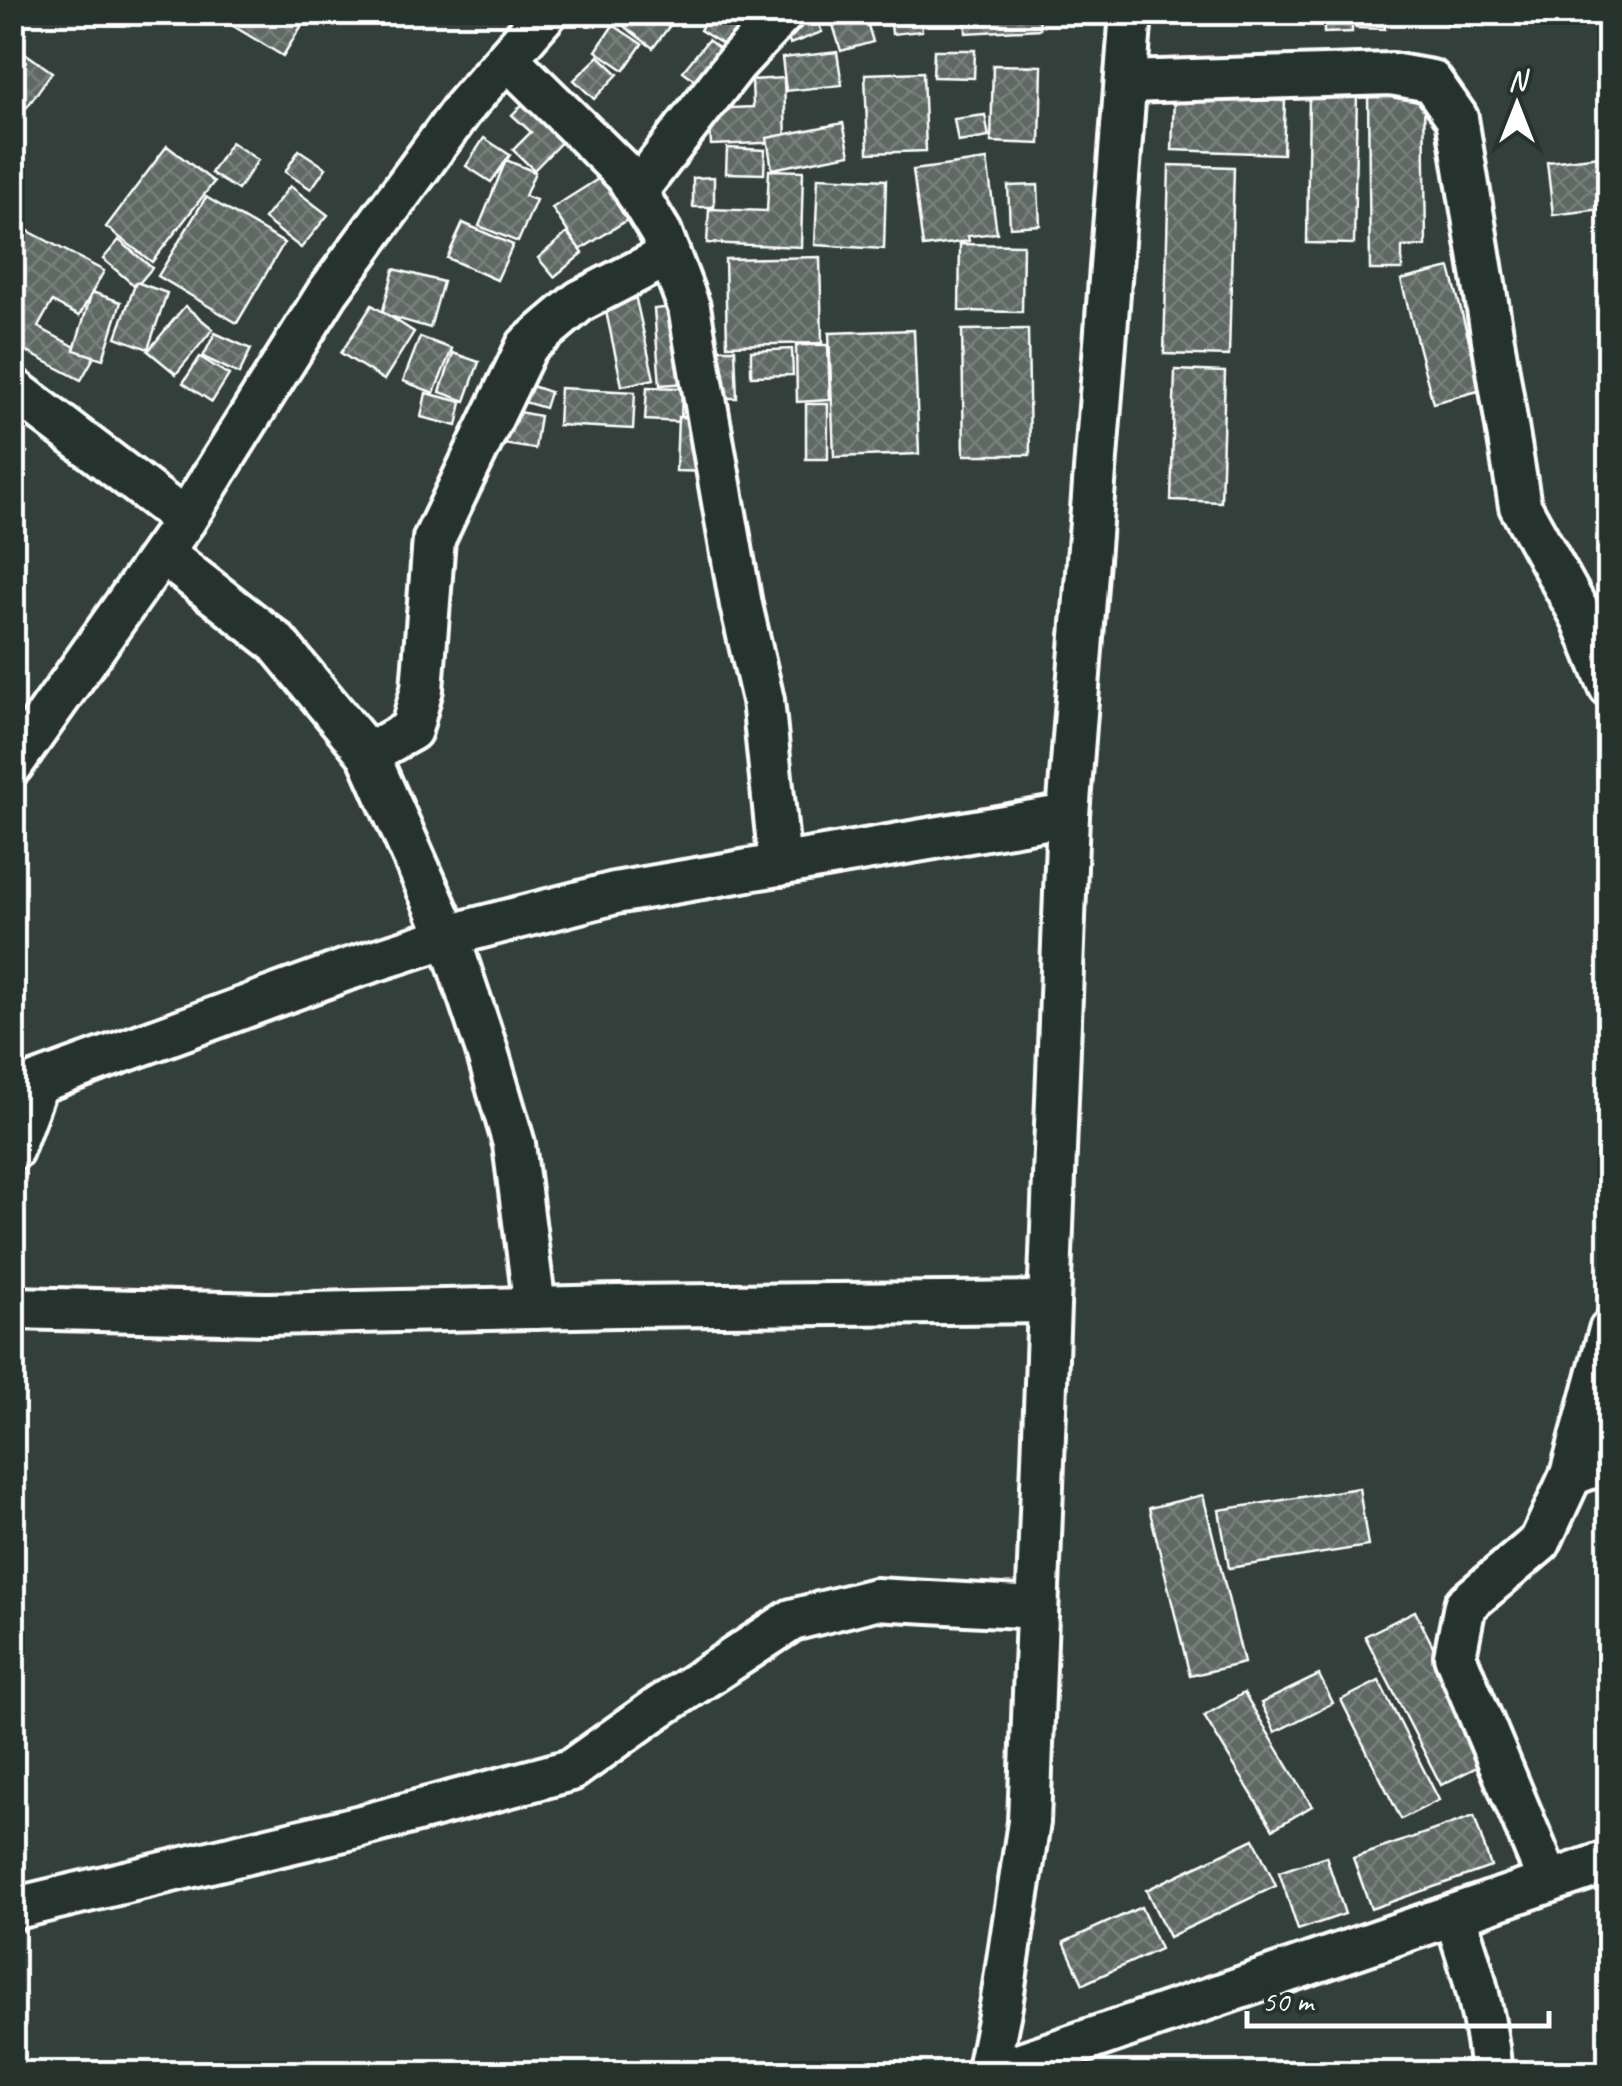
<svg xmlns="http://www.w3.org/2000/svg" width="1622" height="2086" viewBox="0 0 1622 2086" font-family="Caveat,sans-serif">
  <defs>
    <pattern id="building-cross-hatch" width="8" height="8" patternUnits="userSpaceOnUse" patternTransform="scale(2.5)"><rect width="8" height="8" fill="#5f6964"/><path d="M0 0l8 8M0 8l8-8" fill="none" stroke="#77807b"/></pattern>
  </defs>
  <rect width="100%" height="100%" fill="#333f3a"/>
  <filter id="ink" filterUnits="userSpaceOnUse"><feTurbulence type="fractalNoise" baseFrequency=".01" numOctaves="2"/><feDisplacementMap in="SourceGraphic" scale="20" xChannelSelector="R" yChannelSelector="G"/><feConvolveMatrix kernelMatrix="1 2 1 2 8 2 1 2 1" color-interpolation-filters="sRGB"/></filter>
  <g filter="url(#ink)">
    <g fill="url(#building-cross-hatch)" stroke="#fff" stroke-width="2.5">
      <path d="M210,12H310L283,56Z"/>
      <path d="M617,12H661L659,15L671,24L653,48L613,18Z"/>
      <path d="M711,12H735L755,25L737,53L700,30Z"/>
      <path d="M829,12H864L873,42L841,51Z"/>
      <path d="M890,12H920L922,31L892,34Z"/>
      <path d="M965,12H1039L1040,29L966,33Z"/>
      <path d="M1324,12H1352V32L1324,33Z"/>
      <path d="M1357,12H1385V29L1356,28Z"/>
      <path d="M1448,12H1484V26L1447,25Z"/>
      <path d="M815,15L822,32L790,44L783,27Z"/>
      <path d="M613,25L642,44L624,70L596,51Z"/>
      <path d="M708,40L732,58L708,90L683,71Z"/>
      <path d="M15,46L52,72L27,107L12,96Z"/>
      <path d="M934,50H975L974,78L933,77Z"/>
      <path d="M837,52L842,85L786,91L782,58Z"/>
      <path d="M599,56L618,74L594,99L574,80Z"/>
      <path d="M993,65L1042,66L1040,144L991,142Z"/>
      <path d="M923,72L926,151L868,153L865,74Z"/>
      <path d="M784,78L786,142L711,145L709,109L753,107L752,80Z"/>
      <path d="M541,85L581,122L534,170L513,150L531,132L512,115Z"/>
      <path d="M1309,93H1357L1354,244L1307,243Z"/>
      <path d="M1424,93L1426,246L1402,247V270H1370L1368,94Z"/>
      <path d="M1174,97L1285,101L1283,154L1172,150Z"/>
      <path d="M985,115L989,137L958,142L954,119Z"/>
      <path d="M843,123L850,154L772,169L767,138Z"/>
      <path d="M484,138L510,155L491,182L466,166Z"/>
      <path d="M231,142L258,160L238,190L211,173Z"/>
      <path d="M167,146L214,182L152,262L106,227Z"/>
      <path d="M727,148L765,150L764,174L726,173Z"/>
      <path d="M299,150L326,168L311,189L285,172Z"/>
      <path d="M1610,155V208L1553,215L1547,162Z"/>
      <path d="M506,160L535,172L525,196L536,200L518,242L479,226Z"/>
      <path d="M987,160L997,233L968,236L969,241L923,247L913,170Z"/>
      <path d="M1169,165L1234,167L1229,356L1164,354Z"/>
      <path d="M614,169L641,211L580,250L552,208Z"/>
      <path d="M769,170L803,171L801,247L707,243L709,209L767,211Z"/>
      <path d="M714,177V207H693V178Z"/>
      <path d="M818,177L886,180L884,249L815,245Z"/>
      <path d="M1038,185L1040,225L1010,227L1008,186Z"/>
      <path d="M290,186L328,215L301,248L264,219Z"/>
      <path d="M206,197L284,243L237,323L158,276Z"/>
      <path d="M463,223L513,245L497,280L447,258Z"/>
      <path d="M21,227L104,271L79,316L52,302L38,327L94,357L81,380L12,344V242Z"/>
      <path d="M567,233L583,253L554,277L538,258Z"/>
      <path d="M119,240L152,268L136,287L103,259Z"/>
      <path d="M960,244L1023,245L1022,312L959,311Z"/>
      <path d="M820,257L822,343L727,345L725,259Z"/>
      <path d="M1450,268L1482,390L1433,403L1401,280Z"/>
      <path d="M394,269L443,282L430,328L382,314Z"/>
      <path d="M136,282L167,293L148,349L116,337Z"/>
      <path d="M92,292L121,302L103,359L74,350Z"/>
      <path d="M635,295L654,379L622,386L604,302Z"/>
      <path d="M372,305L414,332L384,380L341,353Z"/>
      <path d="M185,306L213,329L176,374L148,351Z"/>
      <path d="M683,306L689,383L660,385L654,309Z"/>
      <path d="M1028,329L1030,455H964L962,330Z"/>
      <path d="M914,330L919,454L834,457L829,333Z"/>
      <path d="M215,333L251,349L239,374L203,357Z"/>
      <path d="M420,337L452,349L434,393L403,381Z"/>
      <path d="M796,345H828L830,400L797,402Z"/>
      <path d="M716,349H735L737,398H717Z"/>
      <path d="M792,349L793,375L751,376V351Z"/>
      <path d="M453,353L479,362L465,401L440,392Z"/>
      <path d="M200,357L229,375L212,402L183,383Z"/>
      <path d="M1175,370L1225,372L1221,502L1171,500Z"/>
      <path d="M523,383L550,392L545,408L517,400Z"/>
      <path d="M647,387L682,388L681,422L645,420Z"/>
      <path d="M560,388L635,392L633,429L558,425Z"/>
      <path d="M426,393L462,402L457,426L421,417Z"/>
      <rect x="806" y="404" width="22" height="55"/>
      <path d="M503,409L540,416L535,449L497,443Z"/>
      <path d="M678,417L712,418L709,472L676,471Z"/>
      <path d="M12,442L27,452L12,473Z"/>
      <path d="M1359,1488L1368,1546L1229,1568L1219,1510Z"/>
      <path d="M1203,1495L1244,1663L1190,1676L1149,1508Z"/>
      <path d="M1415,1611L1491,1760L1441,1785L1365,1636Z"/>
      <path d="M1319,1675L1333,1703L1275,1732L1261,1703Z"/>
      <path d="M1379,1681L1439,1800L1401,1819L1341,1700Z"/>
      <path d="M1244,1693L1312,1806L1273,1829L1204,1716Z"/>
      <path d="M1474,1816L1491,1867L1371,1909L1353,1858Z"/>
      <path d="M1254,1839L1276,1886L1169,1937L1146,1890Z"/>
      <path d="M1326,1856L1345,1914L1298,1930L1279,1872Z"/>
      <path d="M1141,1907L1160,1949L1083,1984L1064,1942Z"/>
    </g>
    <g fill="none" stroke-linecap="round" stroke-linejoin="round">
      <defs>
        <g id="street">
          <path d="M507,58L626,175L661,233L689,307L741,605L763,700L780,865"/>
          <path d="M1126,82L1391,74L1431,81L1457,118L1520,506L1582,618L1610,687"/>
          <path d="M636,192L736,63L784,12"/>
          <path d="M12,388L185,520"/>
          <path d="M162,553L276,642L368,754L449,937L486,1048L514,1144L535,1308"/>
          <path d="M368,754L411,730L422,689L434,539L527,346L580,301L669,255"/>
          <path d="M12,765L185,520L328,292L464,107L547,12"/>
          <path d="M12,1150L37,1083L346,970L470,930L615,893L1068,815"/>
          <path d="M12,1308L268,1314L618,1306L1049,1302"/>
          <path d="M1571,1475L1610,1460"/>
          <path d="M1549,1882L1455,1656L1465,1605L1540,1542L1571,1475L1610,1330"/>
          <path d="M12,1909L361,1826L571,1770L655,1710L792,1620L875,1599L1037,1608"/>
          <path d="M1454,1915C1473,1968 1486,2017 1491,2074"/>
          <path d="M987,2074L1001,2006L1029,1822L1068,815L1131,12"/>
          <path d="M989,2074L1610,1861"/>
        </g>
      </defs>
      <use href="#street" stroke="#fff" stroke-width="48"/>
      <use href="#street" stroke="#26332d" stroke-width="40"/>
    </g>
  </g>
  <rect width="1622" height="2086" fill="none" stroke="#26332d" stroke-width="50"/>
  <rect x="25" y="25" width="1572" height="2036" fill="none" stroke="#fff" stroke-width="4" filter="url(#ink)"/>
  <g transform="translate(1517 105)" stroke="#26332d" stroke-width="8" paint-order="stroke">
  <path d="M0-8L18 38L0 25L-18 38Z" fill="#ffffff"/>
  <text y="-15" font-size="28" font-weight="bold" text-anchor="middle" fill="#ffffff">N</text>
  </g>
  <path d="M1247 2011v15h302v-15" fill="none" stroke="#ffffff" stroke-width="5"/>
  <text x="1262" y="2011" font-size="30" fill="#ffffff" stroke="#26332d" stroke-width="8" paint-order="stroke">50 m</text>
</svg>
